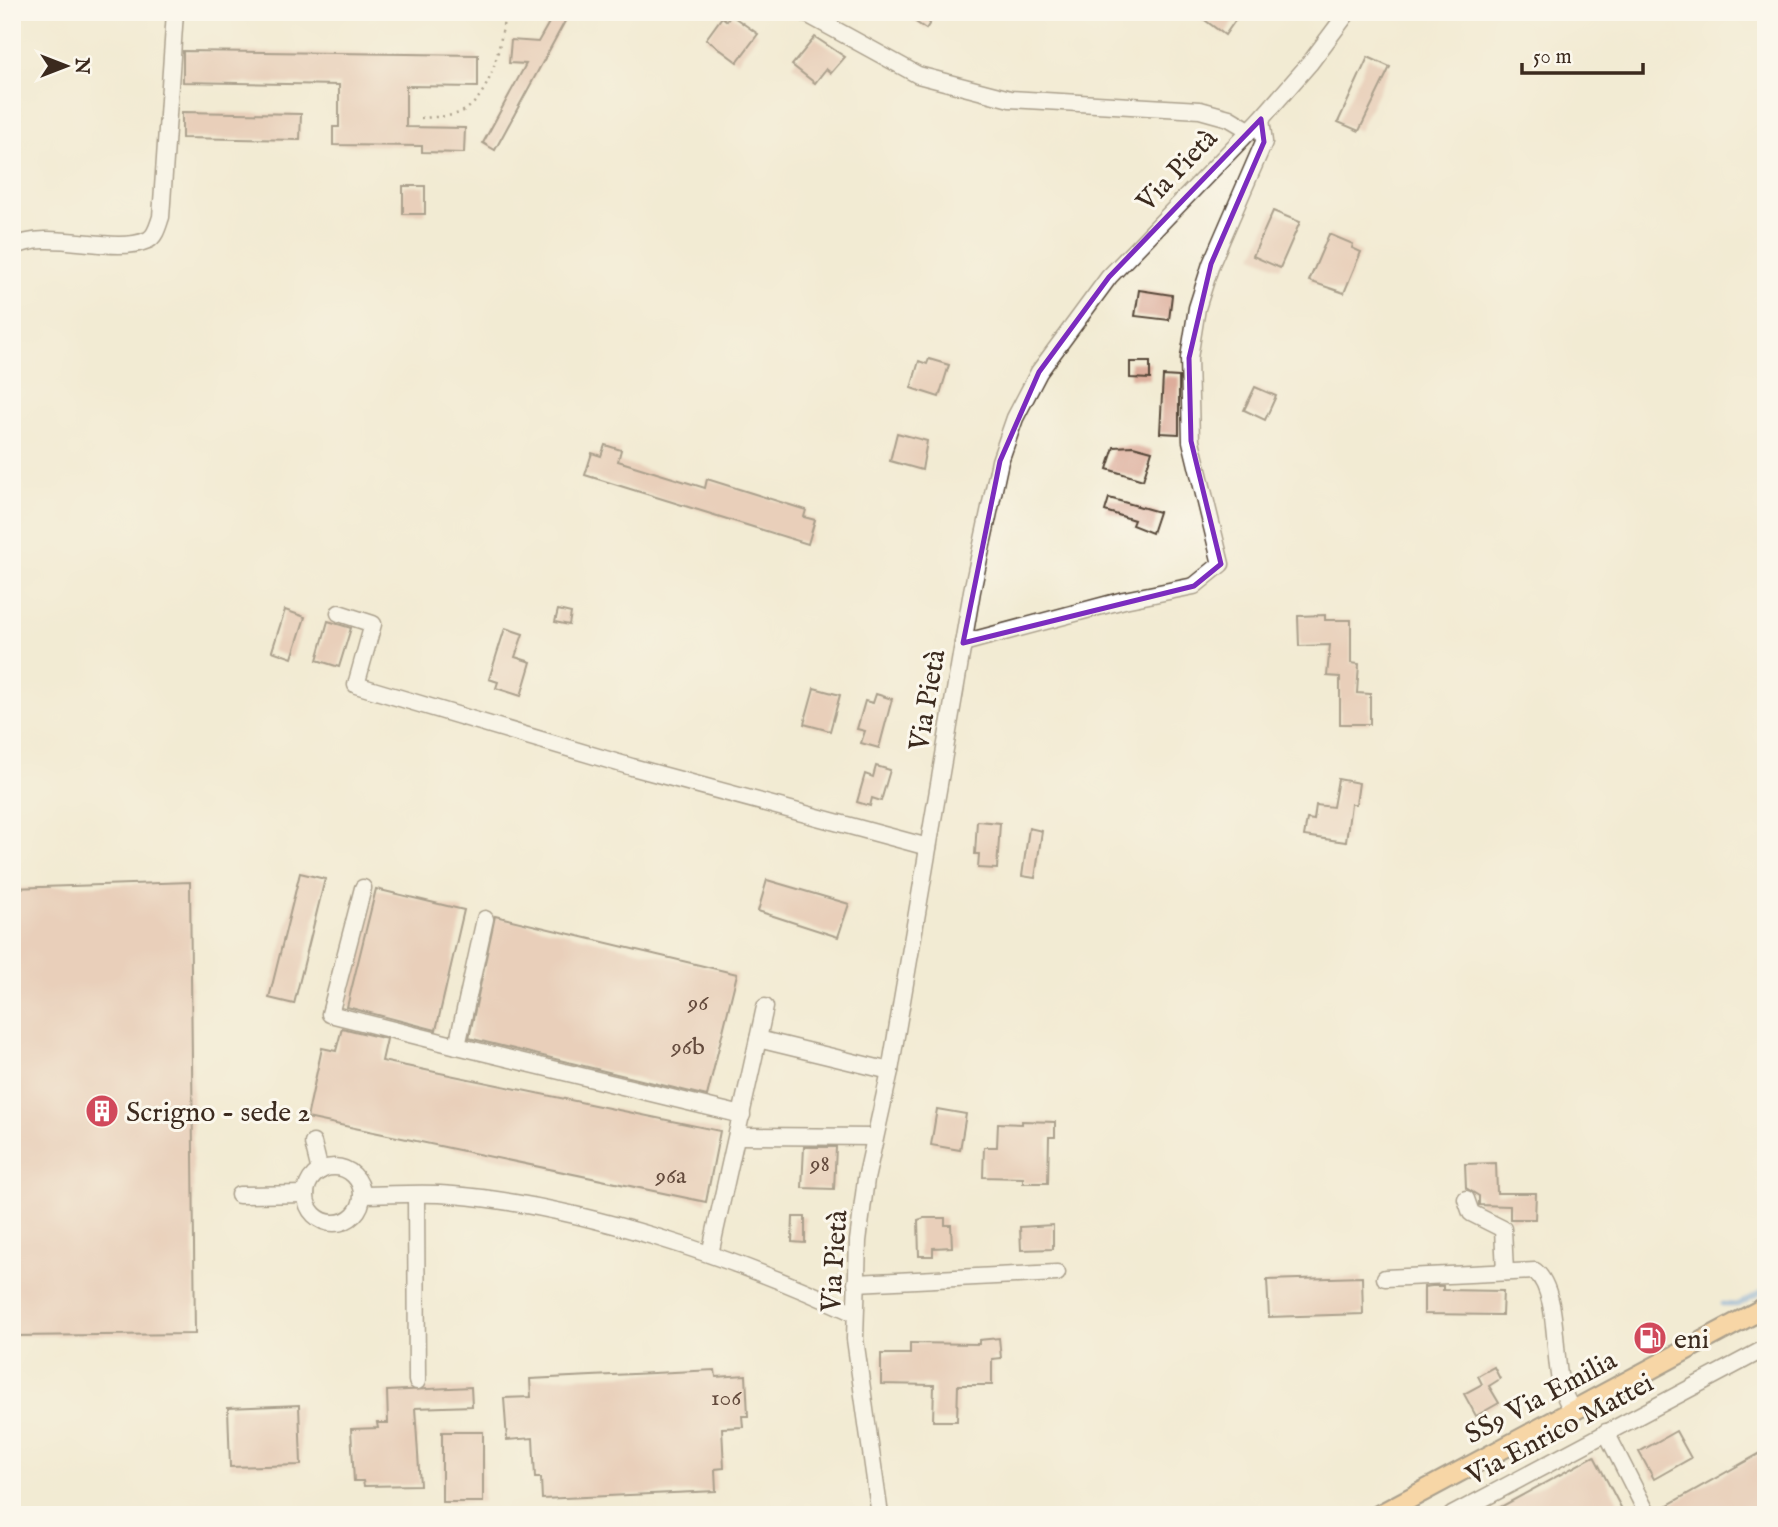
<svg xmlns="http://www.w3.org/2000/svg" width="1778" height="1527" viewBox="0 0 1778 1527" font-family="'IM FELL English',serif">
  <rect width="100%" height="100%" fill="#fbf7ec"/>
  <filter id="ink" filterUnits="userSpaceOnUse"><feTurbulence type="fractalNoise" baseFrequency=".0143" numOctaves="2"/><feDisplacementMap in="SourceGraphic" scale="14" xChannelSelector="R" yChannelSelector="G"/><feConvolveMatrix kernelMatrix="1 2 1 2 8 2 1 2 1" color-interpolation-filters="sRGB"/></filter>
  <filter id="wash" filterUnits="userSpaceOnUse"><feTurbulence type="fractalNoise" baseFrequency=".00686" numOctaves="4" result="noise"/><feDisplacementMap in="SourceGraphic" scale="28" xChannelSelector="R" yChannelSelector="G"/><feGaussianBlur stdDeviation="1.57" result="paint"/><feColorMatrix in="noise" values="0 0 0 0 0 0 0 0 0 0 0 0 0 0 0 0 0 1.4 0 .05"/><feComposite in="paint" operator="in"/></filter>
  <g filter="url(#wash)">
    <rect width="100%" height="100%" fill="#f2ebd3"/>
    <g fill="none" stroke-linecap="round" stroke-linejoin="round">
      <path stroke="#6c9fd8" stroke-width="5" d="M1723,1304L1738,1305L1766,1289"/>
    </g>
    <g id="blocks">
      <g fill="#ddad9b">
        <path d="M555,12H570L495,150L483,143L526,64L509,63L511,40L538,42Z"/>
        <path d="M901,12H937L926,29Z"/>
        <path d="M1194,12H1241L1225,35Z"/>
        <path d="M731,15L758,34L737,62L706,39L722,17L727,21Z"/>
        <path d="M815,37L845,57L831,73L826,69L815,83L792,65Z"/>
        <path d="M183,51L478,55V87L406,86V127L465,128L464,153L422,152V146L333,145V127H339V85L183,82Z"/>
        <path d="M1368,57L1390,67L1359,131L1338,122Z"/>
        <path d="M182,112L301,114L300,140L182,138Z"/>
        <rect x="403" y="186" width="22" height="28"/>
        <path d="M1273,211L1300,222L1280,268L1253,256Z"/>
        <path d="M1329,234L1353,244L1352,248L1361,252L1344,293L1309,281Z"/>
        <path d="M1139,290L1172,295L1169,320L1135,316Z"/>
        <path d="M929,359L949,365L939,397L911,388L919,361L927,364Z"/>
        <path d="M1130,362H1150V379L1130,378Z"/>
        <path d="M1163,376L1179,377V434L1160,433Z"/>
        <path d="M1255,387L1276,396L1265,420L1244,410Z"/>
        <path d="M897,433L927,441L922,470L890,461Z"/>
        <path d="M605,445L621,450L618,461L705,488L707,479L806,510L804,517L815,520L808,544L585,475L592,453L601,456Z"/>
        <path d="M1133,446L1152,451L1143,480L1107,469L1114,447Z"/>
        <path d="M1109,498L1159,512L1152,533L1132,525L1134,520L1105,511Z"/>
        <path d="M285,610L305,617L292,658L272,651Z"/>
        <path d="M558,610L571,613L569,625L555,622Z"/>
        <path d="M1325,615V620H1351V663L1359,664L1357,693L1370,694V724H1340V677L1327,676L1330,645L1299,646L1298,616Z"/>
        <path d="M328,621L351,628L339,667L317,660Z"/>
        <path d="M505,628L523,634L515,657L531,662L521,696L496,688L498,682L489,679Z"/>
        <path d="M814,688L840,695L830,731L804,724Z"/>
        <path d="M876,694L892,699L879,748L861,743L865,731L857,729L865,701L873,703Z"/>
        <path d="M876,766L890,770L881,801L872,798L870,806L857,802L865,774L873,777Z"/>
        <path d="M1338,779L1359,783L1356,804H1351L1346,842L1304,836L1307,819L1314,820L1316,805L1333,807Z"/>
        <path d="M977,821L1000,823L997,869L978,868L979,854H975Z"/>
        <path d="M1029,828L1042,831L1035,878L1022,876Z"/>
        <path d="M300,873L325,879L294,1004L269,998Z"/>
        <path d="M767,880L849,904L838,937L758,911Z"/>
        <path d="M190,882L195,1334L12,1336V888Z"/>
        <path d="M376,889L464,910L436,1030L347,1007Z"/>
        <path d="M495,916L737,974L707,1096L469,1038Z"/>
        <path d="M342,1028L387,1039L382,1061L720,1131L706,1202L307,1118L322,1048L336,1051Z"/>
        <path d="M937,1109L966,1114L960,1150L931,1145Z"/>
        <path d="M1022,1121L1055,1122V1137H1049L1048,1183H1023V1178L983,1177L984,1147H997L998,1123L1022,1124Z"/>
        <path d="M804,1147H836L834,1189L802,1188Z"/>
        <path d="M1496,1163L1497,1193H1536L1535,1219H1510V1206L1479,1205V1196L1466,1188L1465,1164Z"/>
        <path d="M793,1217H805V1243L792,1242Z"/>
        <path d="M924,1218H945V1225H951L952,1247L933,1248V1256H919L918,1220Z"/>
        <path d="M1053,1225V1249L1021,1250L1020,1227Z"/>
        <path d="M1362,1277L1363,1314L1269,1317L1267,1280Z"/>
        <path d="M1432,1286H1443V1290L1503,1291L1502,1315L1424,1314V1287Z"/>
        <path d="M999,1338L1001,1358L992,1359V1385H958L957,1421H933L934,1385L881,1384V1354H910V1343L979,1344V1340Z"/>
        <path d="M1494,1367L1500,1379L1489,1386L1499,1403L1476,1416L1464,1394L1482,1384L1478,1376Z"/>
        <path d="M715,1370L716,1377L746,1375L748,1416H742L743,1427L722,1428L724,1468L715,1469L716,1491L542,1499L541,1478H535L533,1438L507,1440L504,1398L531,1397L530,1379Z"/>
        <path d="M471,1387L472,1406L415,1408L420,1485L364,1486L363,1481H354L351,1429L378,1428L377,1423H388L387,1391Z"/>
        <path d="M299,1405L301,1465L230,1467L228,1408Z"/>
        <path d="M1676,1431L1691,1458L1654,1479L1639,1452Z"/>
        <rect x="442" y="1432" width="41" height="70"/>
        <path d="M1766,1450V1515H1673L1668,1505Z"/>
        <path d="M1594,1456L1625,1515H1486Z"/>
      </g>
    </g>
  </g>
  <g filter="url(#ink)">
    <use href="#blocks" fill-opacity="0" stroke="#564739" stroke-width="2"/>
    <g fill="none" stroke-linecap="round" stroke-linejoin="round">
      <defs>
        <g id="minor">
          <path d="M803,12L918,75L1010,99L1200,110L1229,118L1249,130"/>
          <path d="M12,248C48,227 112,256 148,240C156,236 158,225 161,217L175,12"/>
          <path d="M339,613L373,624L356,685L632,767L928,847"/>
          <path d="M963,643L1124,600L1194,586L1221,564L1191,441L1189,358L1197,308L1211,264L1264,142L1261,119"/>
          <path d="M363,888L330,1014L457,1046"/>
          <path d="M485,919L457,1046L742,1115"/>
          <path d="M758,1039L765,1007"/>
          <path d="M738,1136L875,1137"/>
          <path d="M313,1143L320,1171"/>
          <circle cx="334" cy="1195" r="28"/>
          <path d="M239,1195L306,1194"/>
          <path d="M363,1195C392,1195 424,1192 453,1195C583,1206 736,1258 854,1313"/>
          <path d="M416,1195L417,1381"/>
          <path d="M1466,1199L1471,1213L1503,1229L1505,1272"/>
          <path d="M710,1254L758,1039L890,1071"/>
          <path d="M1385,1278L1535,1271C1559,1291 1553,1355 1561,1385C1563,1394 1568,1402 1572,1410"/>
          <path d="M856,1283L1057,1273"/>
          <path d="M1606,1432L1648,1515"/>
          <path d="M880,1515L855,1339L858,1241L866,1179L890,1071L972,591L1000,461L1015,418L1039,372L1109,277L1261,119L1310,63L1348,12"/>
          <path d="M1452,1515L1766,1348"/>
        </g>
        <path id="major" d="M1379,1515L1766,1307"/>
      </defs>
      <use href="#minor" stroke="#564739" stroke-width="19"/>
      <use href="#major" stroke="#564739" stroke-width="23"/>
      <path stroke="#564739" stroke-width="2.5" stroke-dasharray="2 5" stroke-linecap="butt" d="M421,118C433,117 448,117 459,113C492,100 501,43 505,12"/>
      <use href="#minor" stroke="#fff" stroke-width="16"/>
      <use href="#major" stroke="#fcbd6f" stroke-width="19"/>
    </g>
  </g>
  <path d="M0 0H1778V1527H0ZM1261,119L1264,142L1211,264L1189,358L1191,441L1221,564L1194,586L963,643L1000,461L1039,372L1109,277Z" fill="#f2ebd3" fill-opacity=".55" fill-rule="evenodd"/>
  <path fill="none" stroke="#7b2cbf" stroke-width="5" stroke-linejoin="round" d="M1261,119L1264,142L1211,264L1189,358L1191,441L1221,564L1194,586L963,643L1000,461L1039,372L1109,277Z"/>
  <defs>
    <symbol id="building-disc" viewBox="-11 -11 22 22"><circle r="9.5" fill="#d1495b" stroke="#fbf7ec"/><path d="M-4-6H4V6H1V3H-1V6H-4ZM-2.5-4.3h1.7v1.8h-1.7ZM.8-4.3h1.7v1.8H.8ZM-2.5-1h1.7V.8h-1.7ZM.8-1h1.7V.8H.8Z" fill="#fff"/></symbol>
    <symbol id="fuel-disc" viewBox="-11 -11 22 22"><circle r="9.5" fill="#d1495b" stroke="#fbf7ec"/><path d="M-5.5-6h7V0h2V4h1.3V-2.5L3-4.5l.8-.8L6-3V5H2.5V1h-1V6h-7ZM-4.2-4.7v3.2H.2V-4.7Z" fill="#fff"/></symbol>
  </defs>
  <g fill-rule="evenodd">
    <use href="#building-disc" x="83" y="1092" width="38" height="38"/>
    <use href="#fuel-disc" x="1631" y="1319" width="38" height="38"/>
  </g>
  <g text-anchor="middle" stroke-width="6" stroke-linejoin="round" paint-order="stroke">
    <g font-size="24" fill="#644b3d">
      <text x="698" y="1010">96</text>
      <text x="688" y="1054">96b</text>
      <text x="820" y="1171">98</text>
      <text x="671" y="1183">96a</text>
      <text x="726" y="1405">106</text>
    </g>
    <g font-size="28" fill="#3b2a1e" stroke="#fbf7ec">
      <text transform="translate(1176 169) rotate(-46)" y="10">Via Pietà</text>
      <text transform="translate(926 700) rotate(-80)" y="10">Via Pietà</text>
      <text transform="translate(833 1261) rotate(-86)" y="10">Via Pietà</text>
      <text transform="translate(1540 1396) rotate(-28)" y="10">SS9 Via Emilia</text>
      <text transform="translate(1559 1428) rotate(-28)" y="10">Via Enrico Mattei</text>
    </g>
    <g font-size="28" fill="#3b2a1e" stroke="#fbf7ec" text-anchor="start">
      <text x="126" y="1121">Scrigno - sede 2</text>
      <text x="1674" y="1348">eni</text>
    </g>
  </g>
  <rect width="1778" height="1527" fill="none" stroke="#fbf7ec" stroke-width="42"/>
  <g transform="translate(66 66) rotate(90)" stroke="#fbf7ec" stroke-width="5" paint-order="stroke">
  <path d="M0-5L12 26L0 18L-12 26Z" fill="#3b2a1e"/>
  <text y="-10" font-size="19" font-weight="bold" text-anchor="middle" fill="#3b2a1e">N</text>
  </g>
  <path d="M1522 63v10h121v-10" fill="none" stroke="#3b2a1e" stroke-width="3.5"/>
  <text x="1533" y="63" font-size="21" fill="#3b2a1e" stroke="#fbf7ec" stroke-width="5" paint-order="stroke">50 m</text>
</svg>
